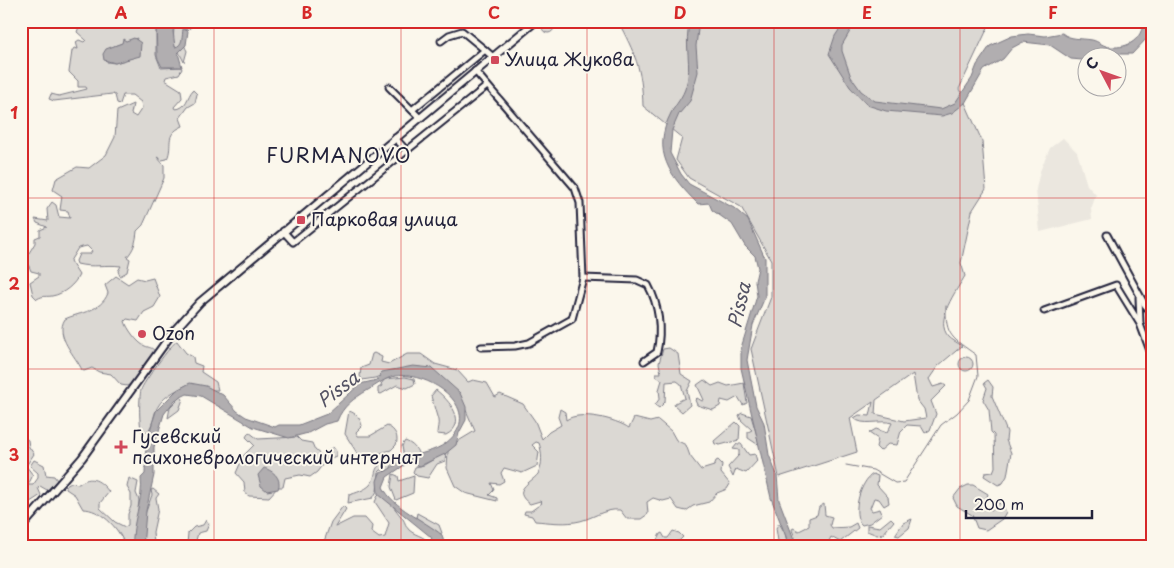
<svg xmlns="http://www.w3.org/2000/svg" width="1174" height="568" viewBox="0 0 1174 568" font-family="'Playpen Sans',sans-serif">
  <rect width="100%" height="100%" fill="#fbf7ec"/>
  <filter id="ink" filterUnits="userSpaceOnUse"><feTurbulence type="fractalNoise" baseFrequency=".02" numOctaves="2"/><feDisplacementMap in="SourceGraphic" scale="10" xChannelSelector="R" yChannelSelector="G"/><feConvolveMatrix kernelMatrix="1 2 1 2 8 2 1 2 1" color-interpolation-filters="sRGB"/></filter>
  <g filter="url(#ink)">
    <path fill="#ebe7df" d="M1063,138L1077,152L1087,185L1096,195L1091,209L1092,219L1040,232L1036,189L1040,171L1050,148Z"/>
    <g fill="#dbd8d3" stroke="#7e7d87" fill-rule="evenodd">
      <path d="M90,21H156V55L161,68L181,67L182,69L179,74L166,77L165,80L181,90L182,98L174,107L175,109C187,109 187,96 193,90L197,94L195,103L188,107L180,118L183,126C163,135 174,144 167,159L162,160L157,157L164,165V178L143,225L137,231C136,242 134,249 127,257L130,259L127,272L120,276L118,271L121,266C105,264 93,268 77,264L76,261L79,254H90L92,251L87,246L78,248L70,261L79,275C75,284 64,294 52,296C46,297 44,295 37,299L33,295L30,282L39,276V273L31,271L28,264L23,263L21,255L29,253L35,243V238L40,236V230L47,227L37,223L35,219L48,221L47,209L52,202L56,205L59,217L70,218L68,211L60,210L62,196L53,190L56,179L77,167L89,168L106,155L115,137L117,111L133,104L131,114L136,117L142,108L141,102L132,95H123L120,104L117,103L115,95L112,94L54,101L49,99L51,94L59,96L87,89L86,87H78V81L69,72L72,51L74,48L78,49L76,42L79,40L84,42L86,40L77,32L81,22L89,26L91,24ZM137,38L131,58L115,63L107,62L114,46Z"/>
      <path d="M618,21H991L959,89L982,141L986,189L972,211L961,263L965,276C957,290 933,321 949,337C952,340 958,343 962,346L938,366L929,379L933,387L943,384L946,386L931,401L936,414L930,430L925,433L921,426L907,425L901,431L897,445L888,444L880,451L876,447L878,439L869,433L876,429L887,433L892,423C881,419 862,427 854,418L859,415L870,416L873,402L850,418L857,452L779,477L751,349L771,297V260L741,207L689,178L676,160L682,138L643,106C642,68 635,54 618,21ZM913,374L917,400L924,409L926,418L904,421L875,414L876,400Z"/>
      <circle cx="548" cy="27" r="6"/>
      <path d="M185,22L191,23L192,26L188,30L186,29C182,37 183,44 187,51L184,62L179,52L173,46L174,26Z"/>
      <path d="M116,276L128,284L137,278L145,280L153,278L160,297L154,307L144,312L138,321L127,319L125,321C126,327 138,344 145,346C150,348 151,347 155,351L134,382L127,386L121,385L111,374L99,372L92,368L84,371L82,370C76,356 54,336 65,319C80,312 101,312 108,293L105,285Z"/>
      <path d="M177,341L186,353L193,357L194,363L202,366L201,372L216,382L218,390H207L189,384C175,391 160,397 155,413C153,420 152,426 147,432H142C139,426 139,398 141,390C142,384 173,342 177,341Z"/>
      <path d="M669,348L678,354L681,374L692,381L687,391L690,405L682,412L674,405L675,403L685,398L681,384L677,381L666,382L665,402L659,408L655,405L660,398L659,390L662,380L656,376V373H661L659,363L663,349Z"/>
      <path d="M374,353L382,357L381,362L389,364L407,354H421L435,364L457,370L468,382L473,380L487,383L495,397L500,394L523,404L535,421L542,439L549,432L561,425L558,417L560,409L565,412L566,420C580,410 616,419 629,428L634,418L650,422L658,420L671,431L676,440L686,445L690,456L701,470L714,466L716,461L718,460L722,464L721,473L730,484L727,489L717,493L709,502L693,506L686,511L678,509L671,499L663,501L653,498L647,502L648,514L641,519H627L620,510C604,508 591,520 575,522C561,524 549,522 535,521L532,516L524,514L525,511H531L542,503L540,501L530,504C510,490 531,483 538,474C543,466 542,451 539,443L536,442L532,445L539,452L537,466L522,473L504,468L501,473L504,481L499,484L491,483L494,490L489,495L497,498V501L465,493L455,486L447,468L448,451L455,443L475,431L465,408L440,383L395,370L375,378L362,380L360,376L361,368L369,365L372,354Z"/>
      <circle cx="966" cy="364" r="7"/>
      <path d="M405,377L414,379L415,384L407,388L397,385L381,394L378,393V388L382,386L381,384L385,379Z"/>
      <path d="M704,380L712,386L720,383L728,386L744,383L747,403L743,405L738,397L729,402L721,400L720,406L713,410L697,405L695,400L697,398L702,401L704,400L697,385Z"/>
      <path d="M988,380L993,387L992,396L1007,432L1006,440L1011,453L1007,476L1003,483L998,485L984,476L985,473L993,472L995,467L994,435L991,432L989,410L983,400L987,388L984,383Z"/>
      <path d="M436,390C449,400 469,423 446,435L437,434C437,429 439,424 438,420C436,412 433,404 431,396Z"/>
      <path d="M180,397L183,399L179,410L168,418L170,407Z"/>
      <path d="M349,411C356,413 361,419 362,426L356,432L358,436H370L387,426C395,429 399,437 396,445L391,450L364,458L357,453L345,434Z"/>
      <path d="M742,413L751,416L759,442L757,444L748,438V432L752,430L741,420L739,415Z"/>
      <path d="M736,422L740,426L739,440L720,445L715,444L714,441Z"/>
      <path d="M249,432L258,439L297,437L301,441L312,443L315,450L322,456L333,447L336,451V456L326,460L317,472L310,477L300,475L285,478L283,487H278L269,497L249,496L245,493L244,482L236,473L244,455L254,445L246,437Z"/>
      <path d="M21,435L28,440L29,447L34,454L26,466L33,475L28,485H33L38,478V473L30,466L34,460L44,465L46,475L54,476L57,480L47,490L40,486L38,488L41,495L27,504L22,501L26,493L21,488Z"/>
      <path d="M405,441C411,443 420,450 418,457L414,461H409L404,458L402,446Z"/>
      <path d="M737,444H741L749,455L755,454L757,461L746,473L736,469L733,477L728,467L739,455V450L733,449Z"/>
      <path d="M446,452L445,461L437,464L428,478L417,476L413,472L415,467L424,465Z"/>
      <path d="M389,461L393,464L389,471L381,470L379,472L377,491L373,498L348,503L349,495C356,493 365,490 370,485C379,474 370,466 389,461Z"/>
      <path d="M393,474L398,476L399,481L414,476L413,493L396,500L391,487Z"/>
      <path d="M873,474L878,476L877,485L888,497L889,503L884,506L879,499L874,498L870,508L872,511L880,509L882,514L870,523L862,525C850,515 861,480 873,474Z"/>
      <path d="M129,478L138,482L136,493L139,500L134,547H122L124,543C118,527 100,509 83,509L75,495L66,489V486L71,483L79,484C91,474 101,481 109,492L100,503V508L115,522L125,527L128,525V514L131,506V494L127,487Z"/>
      <path d="M968,485H973L988,494L984,505L987,509L993,510L997,503L1002,504L1006,512L1002,519L986,530L977,528L972,515L957,506L953,498L960,489Z"/>
      <path d="M153,489L159,494L156,498L158,509L153,532L154,544L152,547H143L144,517L152,495L151,490Z"/>
      <path d="M380,491C389,500 395,509 403,519C405,522 406,527 409,530C417,537 426,535 431,547H400L398,544L390,542L379,547H322L331,522L343,506L346,509L335,527L353,518H365L372,526L371,532L379,538L385,537L389,523L375,502Z"/>
      <path d="M824,504L825,515L832,517L830,525L832,528L849,527L856,523L858,528L840,542L831,537L826,547H799L792,530L793,528L799,531L809,526V518L817,515L819,507Z"/>
      <path d="M417,513L439,525L442,533L440,534L416,518Z"/>
      <path d="M891,518L894,521L883,534L877,535L867,531V525L880,527Z"/>
      <path d="M912,519L909,528L899,536L895,535L903,523Z"/>
      <path d="M206,520L209,524L206,531L198,533L195,544H187L188,533L194,527L203,525Z"/>
      <path d="M779,523L785,533L788,547H776L778,541L776,528Z"/>
      <path d="M673,531L679,533L683,537L679,541L671,542L670,547H648L649,542H652L654,546L660,534L662,533L665,538H668Z"/>
    </g>
    <g fill="#b1aeb0" stroke="#787681">
      <path d="M156,21L165,25L171,21H186L184,25L175,26L173,31L175,47C183,46 182,36 183,29L188,31L186,45L178,53L182,67H162L157,57Z"/>
      <path d="M690,21H699L696,46L698,72L690,101L679,114L672,130L670,153L681,174L689,184L734,208L748,220L765,258V297L753,325L747,360L756,406L764,423L769,455L777,475L779,500L797,547H790L771,498L741,368V348L757,296L755,281L758,268L755,256L745,246L732,224L712,210L709,203L698,204C670,176 651,152 671,113C676,104 683,97 686,86C693,66 683,43 690,21Z"/>
      <path d="M845,21H856L842,45V51L851,77L861,91L875,101L941,109L955,103L972,78L977,65L990,46L1012,36L1028,34L1045,36L1062,33C1070,40 1081,38 1092,40C1098,41 1104,47 1111,47C1129,48 1141,40 1144,21H1152L1147,38L1132,54H1095L1082,60L1071,59L1050,45L1023,42L1012,48L1003,59L984,70L965,103L952,113L942,116L886,111L867,105L850,87L829,54L835,36Z"/>
      <path d="M134,38L141,43L140,56L115,63L104,60L103,54L106,49L122,43L123,39L126,41Z"/>
      <path d="M413,366L432,368L460,393L466,407V420L459,433L456,445L445,454L420,466L409,462L387,477L383,487C393,508 424,520 442,535L445,547H434L431,537L378,494L377,481L380,473C391,471 396,462 407,458C420,453 434,452 446,443C487,411 431,371 395,376C385,378 377,385 368,390C353,399 343,406 337,421L325,424L308,433L289,438L253,427L201,396L187,394L175,400L164,414L154,447V475L146,511L143,547H133C131,522 144,500 141,478L145,474L146,443L156,411L177,390L190,383L206,386L223,395L237,411L246,417L275,427L279,425H299L327,414L360,384L377,380L382,372Z"/>
      <path d="M264,468C274,471 282,479 278,489L267,491L261,486L258,475Z"/>
    </g>
    <g fill="none" stroke-linecap="round" stroke-linejoin="round">
      <path stroke="#787681" stroke-width="1" d="M846,465L873,470L895,483L904,482L941,425L957,413L969,400L978,376L976,355C953,338 945,337 946,306"/>
      <defs>
        <g id="minor">
          <path d="M441,41L449,35L462,31L485,50"/>
          <path d="M475,71L575,188L580,203L583,278L572,319L529,343L515,346L481,347"/>
          <path d="M389,87L420,118"/>
          <path d="M412,110L485,50L493,57"/>
          <path d="M395,138L407,151"/>
          <path d="M283,231L293,242L487,86"/>
          <path d="M1107,235L1145,305L1153,314"/>
          <path d="M583,278L637,280L648,285C659,305 662,330 657,352L644,361"/>
          <path d="M1139,297L1140,323"/>
          <path d="M1044,311L1116,285L1140,324L1153,359"/>
        </g>
        <path id="major" d="M21,528L82,458L173,332L200,302L536,21"/>
      </defs>
      <use href="#minor" stroke="#22223b" stroke-width="9"/>
      <use href="#major" stroke="#22223b" stroke-width="10"/>
      <use href="#minor" stroke="#fbf7ec" stroke-width="5"/>
      <use href="#major" stroke="#fbf7ec" stroke-width="6"/>
    </g>
  </g>
  <path fill="none" stroke="#d62828" stroke-width="1" stroke-opacity="0.55" d="M214,21V547M401,21V547M587,21V547M774,21V547M960,21V547M21,198H1153M21,369H1153"/>
  <g fill="#d1495b" stroke="#fbf7ec" stroke-width="2">
    <rect x="490" y="55" width="10" height="10" rx="2.5"/>
    <rect x="296" y="215" width="10" height="10" rx="2.5"/>
    <circle cx="142" cy="334" r="5"/>
    <path d="M118.5 439.5h5v5h5v5h-5v5h-5v-5h-5v-5h5z"/>
  </g>
  <g text-anchor="middle" stroke-width="4" stroke-linejoin="round" paint-order="stroke">
    <g font-size="18" fill="#22223b" stroke="#fbf7ec" text-anchor="start">
      <text x="505" y="66">Улица Жукова</text>
      <text x="311" y="226">Парковая улица</text>
      <text x="152" y="340">Ozon</text>
      <text x="132" y="443">Гусевский<tspan x="132" dy="21">психоневрологический интернат</tspan></text>
    </g>
    <g font-size="19" font-style="italic" fill="#545364" stroke="#fbf7ec">
      <text transform="translate(739 305) rotate(-77)" y="7">Pissa</text>
      <text transform="translate(338 389) rotate(-37)" y="7">Pissa</text>
    </g>
    <g font-size="20" letter-spacing="1" fill="#22223b" stroke="#fbf7ec">
      <text x="339" y="163">FURMANOVO</text>
    </g>
  </g>
  <rect width="1174" height="568" fill="none" stroke="#fbf7ec" stroke-width="55"/>
  <g transform="translate(1102 72) rotate(311)"><circle r="24" fill="#fbf7ec" stroke="#a4a2a5"/>
  <path d="M0-4L9 19L0 12L-9 19Z" fill="#d1495b"/>
  <text y="-8" font-size="14" font-weight="bold" text-anchor="middle" fill="#22223b">С</text>
  </g>
  <path d="M966 510v8h126v-8" fill="none" stroke="#22223b" stroke-width="2.5"/>
  <text x="974" y="510" font-size="15" fill="#22223b" stroke="#fbf7ec" stroke-width="4" paint-order="stroke">200 m</text>
  <rect x="28" y="28" width="1118" height="512" fill="none" stroke="#d62828" stroke-width="2"/>
  <g font-size="16" text-anchor="middle" font-weight="bold" fill="#d62828">
    <text x="121" y="19">A</text>
    <text x="307" y="19">B</text>
    <text x="494" y="19">C</text>
    <text x="680" y="19">D</text>
    <text x="867" y="19">E</text>
    <text x="1053" y="19">F</text>
    <text x="14" y="119">1</text>
    <text x="14" y="290">2</text>
    <text x="14" y="461">3</text>
  </g>
</svg>
